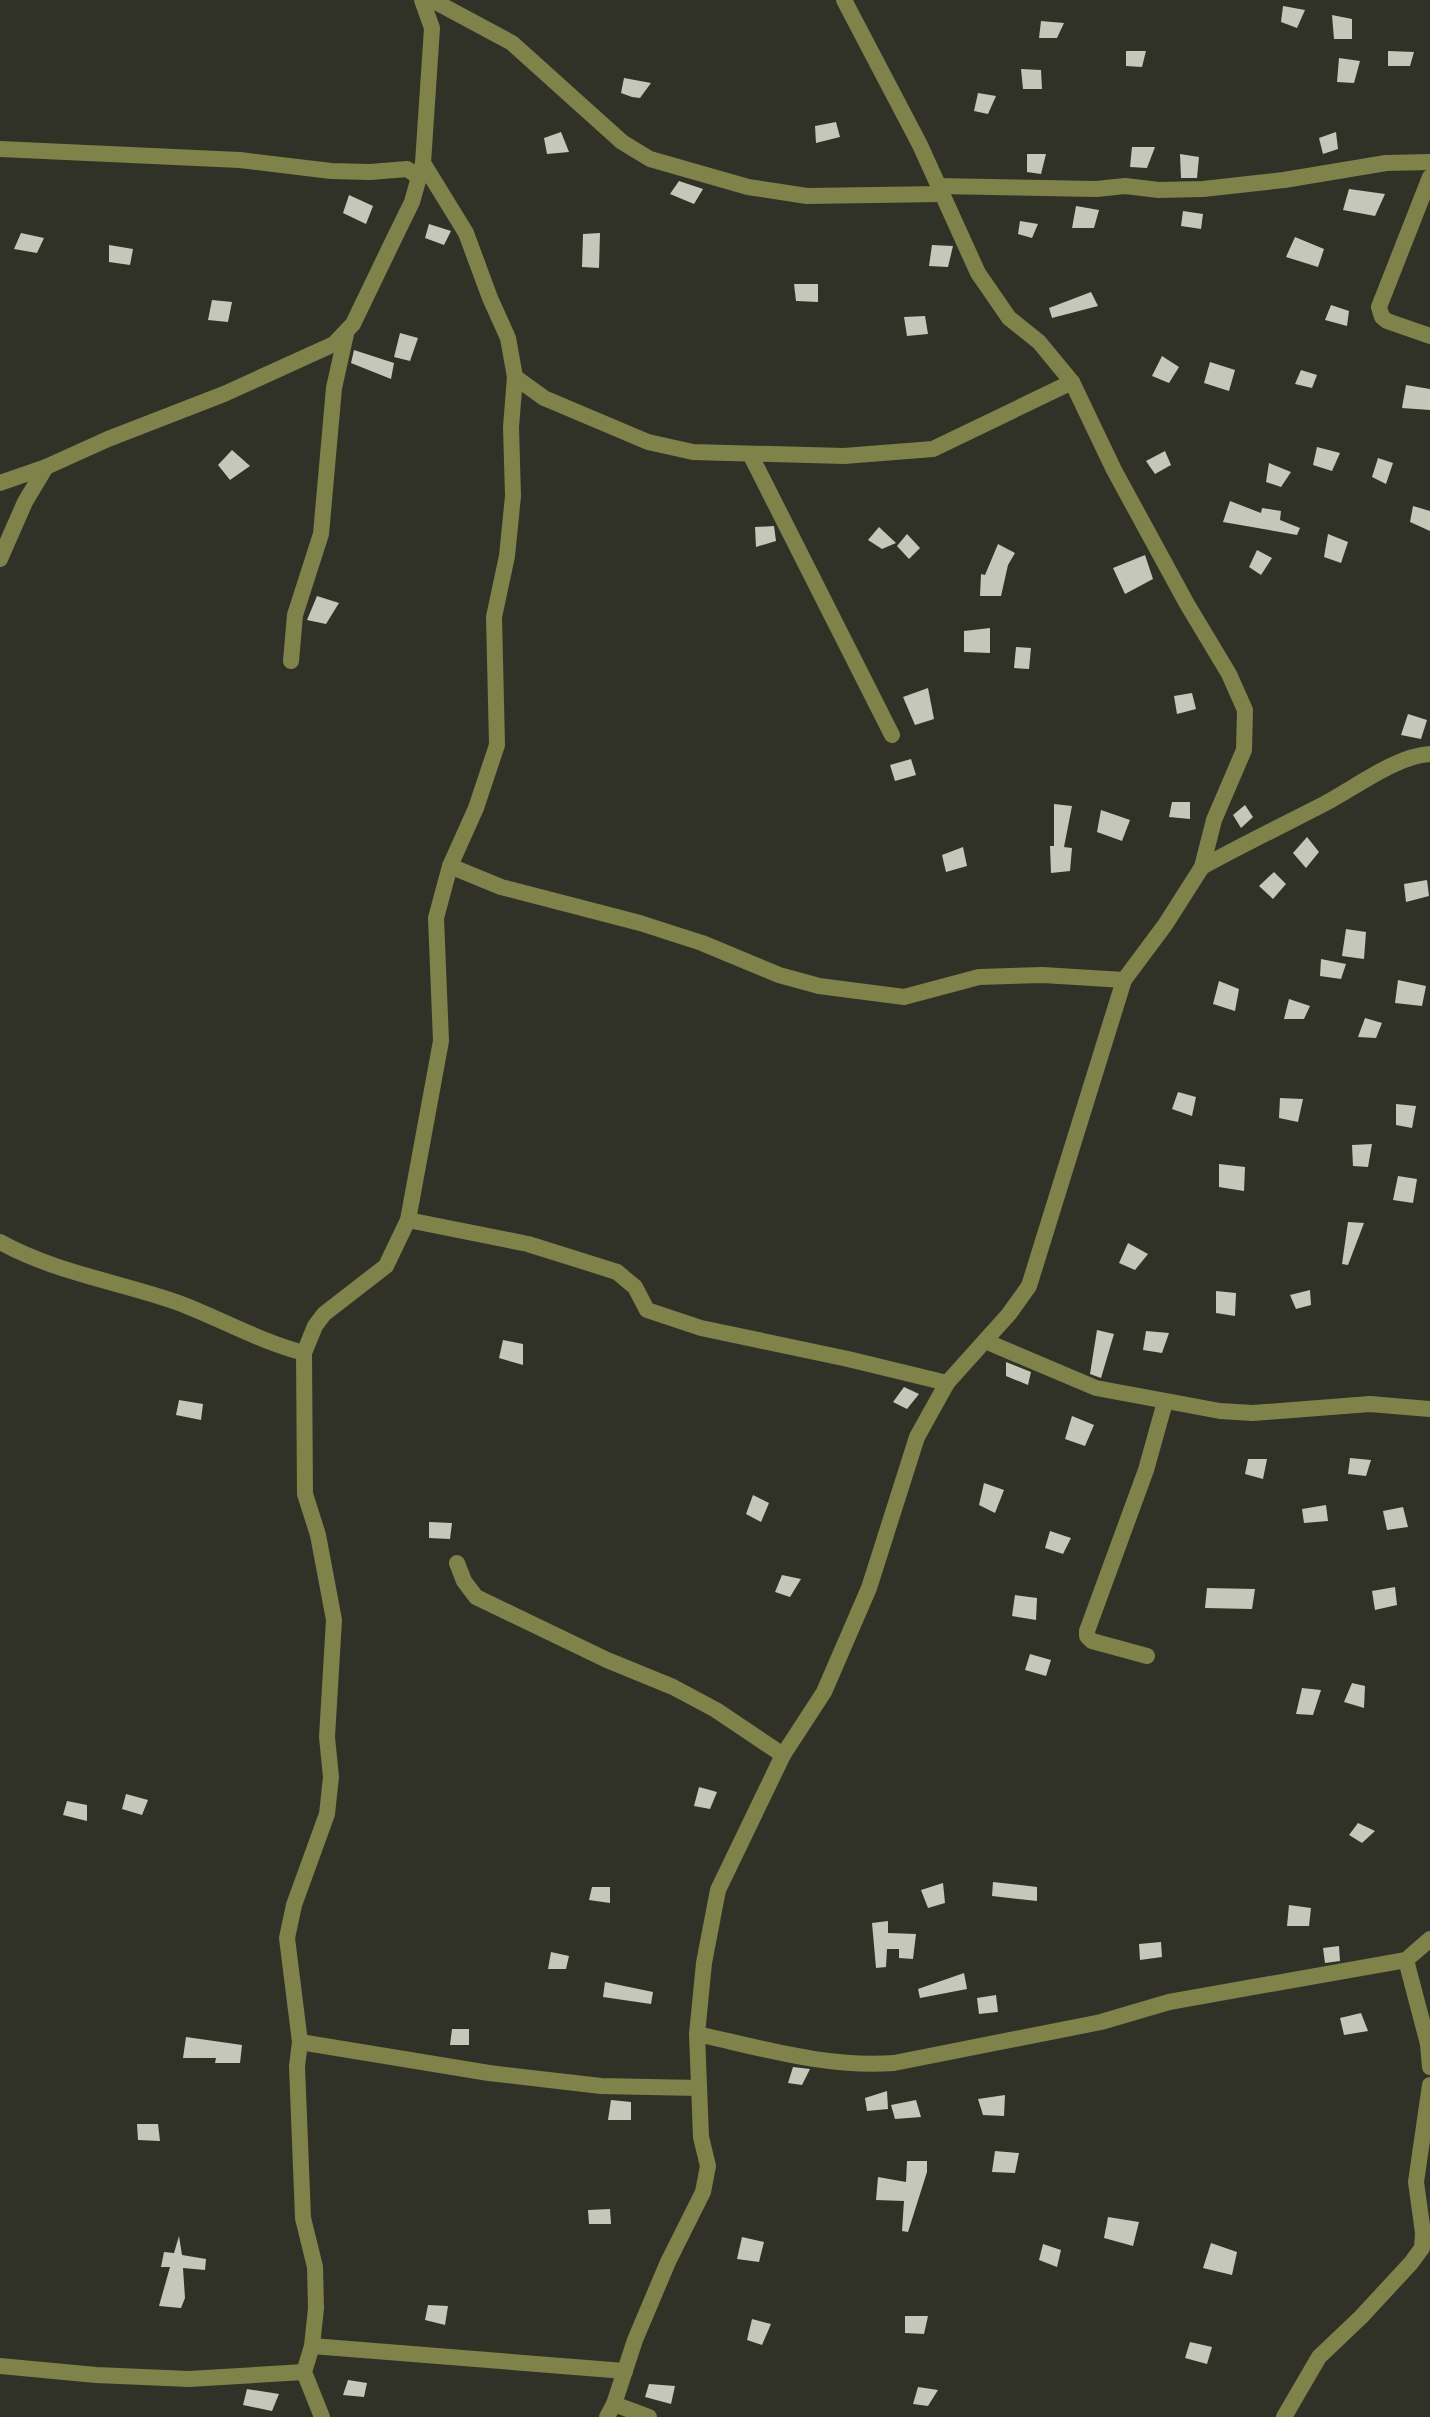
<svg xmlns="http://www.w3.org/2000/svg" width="1430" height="2417" viewBox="0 0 1430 2417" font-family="'IBM Plex Serif',serif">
  <rect width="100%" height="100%" fill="#313227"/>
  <g fill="#c5c7b9">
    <path d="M1283,6L1305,10L1297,28L1281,22Z"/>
    <path d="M1332,15L1352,19V39H1334Z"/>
    <path d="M1041,21L1064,23L1057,38H1039Z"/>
    <path d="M1126,51H1146L1142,67L1126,66Z"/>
    <path d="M1388,51L1414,52L1410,66H1388Z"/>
    <path d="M1339,58L1360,61L1354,83L1337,82Z"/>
    <path d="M1021,69L1041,70L1042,89H1023Z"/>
    <path d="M624,78L651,83L640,98L632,97L621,93Z"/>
    <path d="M978,93L996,96L988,114L974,111Z"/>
    <path d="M836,122L840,137L816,143L815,126Z"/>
    <path d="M561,132L569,152L547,154L544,138Z"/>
    <path d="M1336,132L1338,149L1323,154L1319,138Z"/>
    <path d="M1132,147H1155L1147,168L1130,167Z"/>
    <path d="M1027,154H1046L1041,174L1027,172Z"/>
    <path d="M1180,154L1199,157L1197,178H1181Z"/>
    <path d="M679,181L703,189L694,204L670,194Z"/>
    <path d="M1349,189L1385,194L1375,216L1343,210Z"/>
    <path d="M349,195L373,206L366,224L343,213Z"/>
    <path d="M1076,206L1099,210L1094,228H1072Z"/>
    <path d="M1183,211L1203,214L1201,229L1181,226Z"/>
    <path d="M1020,221L1038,224L1032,238L1018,234Z"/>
    <path d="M429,224L451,231L444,245L425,238Z"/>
    <path d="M21,233L44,238L37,253L14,249Z"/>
    <path d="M600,233L599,268L582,267L583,234Z"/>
    <path d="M1295,237L1324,249L1318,267L1286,257Z"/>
    <path d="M109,245L133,249L130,265L109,262Z"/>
    <path d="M932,245L953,246L948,267L929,266Z"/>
    <path d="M794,284H818V302L796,301Z"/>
    <path d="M1091,292L1098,306L1052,318L1049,308Z"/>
    <path d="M212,300L232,302L228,322L208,320Z"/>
    <path d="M1331,305L1349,311L1347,326L1325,320Z"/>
    <path d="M925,316L928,334L907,336L904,317Z"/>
    <path d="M400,333L418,338L410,361L394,357Z"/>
    <path d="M354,350L394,363L391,379L351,363Z"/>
    <path d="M1162,356L1179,367L1169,383L1152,376Z"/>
    <path d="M1210,362L1235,370L1229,391L1204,383Z"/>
    <path d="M1301,370L1317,375L1312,388L1295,384Z"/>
    <path d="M1406,385L1430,389V410L1402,408Z"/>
    <path d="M1317,447L1340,453L1332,471L1313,465Z"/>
    <path d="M232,450L250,466L230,480L218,465Z"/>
    <path d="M1165,451L1171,465L1155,474L1146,461Z"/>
    <path d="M1378,458L1393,463L1386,484L1372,477Z"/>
    <path d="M1269,463L1291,472L1281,487L1266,482Z"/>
    <path d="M1230,501L1261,513L1262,508L1281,511L1280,520L1300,528L1297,535L1223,522Z"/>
    <path d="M1413,506L1430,511V531L1410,522Z"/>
    <path d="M774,526L776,541L756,547L755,527Z"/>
    <path d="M879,527L896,543L882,549L868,540Z"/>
    <path d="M907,534L920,548L909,559L897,546Z"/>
    <path d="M1328,534L1348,542L1341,563L1324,557Z"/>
    <path d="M998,544L1015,553L1008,565L1001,596H980L981,574L985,575Z"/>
    <path d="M1257,550L1272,558L1261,575L1249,567Z"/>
    <path d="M1145,555L1153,579L1125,594L1113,568Z"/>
    <path d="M317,596L339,603L326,624L307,620Z"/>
    <path d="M990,628V653L964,652V631Z"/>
    <path d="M1016,647L1031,648L1029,669L1014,668Z"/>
    <path d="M928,688L934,719L915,725L903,697Z"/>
    <path d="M1192,693L1196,709L1177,714L1174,696Z"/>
    <path d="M1408,714L1427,720L1421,739L1401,735Z"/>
    <path d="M911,759L916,775L895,781L890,765Z"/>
    <path d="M1172,802H1190V819L1169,817Z"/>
    <path d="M1054,804L1072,806L1064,847L1072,848L1070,871L1051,873L1050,846H1054Z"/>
    <path d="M1245,805L1253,817L1241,828L1233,815Z"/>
    <path d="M1101,810L1130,820L1122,841L1097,832Z"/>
    <path d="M1307,837L1319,852L1306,868L1293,853Z"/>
    <path d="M963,847L967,866L946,872L942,855Z"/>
    <path d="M1274,872L1286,884L1273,899L1259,886Z"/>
    <path d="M1427,880L1429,896L1406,902L1404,884Z"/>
    <path d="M1346,929L1366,932L1364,959L1342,956Z"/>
    <path d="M1321,959L1346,964L1341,979L1320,976Z"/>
    <path d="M1398,980L1426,986L1422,1006L1395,1003Z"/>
    <path d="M1219,981L1239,989L1235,1011L1213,1004Z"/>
    <path d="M1289,999L1310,1006L1304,1019H1284Z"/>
    <path d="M1365,1018L1382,1023L1376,1038L1358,1037Z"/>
    <path d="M1178,1092L1196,1097L1192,1116L1172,1109Z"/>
    <path d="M1280,1098L1303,1099L1298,1122L1279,1118Z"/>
    <path d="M1396,1104L1416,1106L1412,1128L1396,1125Z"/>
    <path d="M1372,1144L1368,1167L1353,1166L1352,1145Z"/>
    <path d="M1219,1164L1245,1167L1244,1191L1219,1187Z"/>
    <path d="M1398,1176L1417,1179L1413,1203L1393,1200Z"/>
    <path d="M1348,1222L1364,1223L1348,1265L1342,1264Z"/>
    <path d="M1128,1243L1148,1254L1135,1270L1119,1263Z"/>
    <path d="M1310,1290L1311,1305L1296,1309L1290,1295Z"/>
    <path d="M1216,1291L1236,1293L1235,1316L1216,1313Z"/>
    <path d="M1097,1330L1114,1334L1101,1378L1090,1374Z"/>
    <path d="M1146,1331L1169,1333L1162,1353L1143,1350Z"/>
    <path d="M503,1340L523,1344V1365L499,1358Z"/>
    <path d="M1006,1362L1031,1372L1028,1385L1006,1376Z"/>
    <path d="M904,1387L919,1394L907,1409L893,1402Z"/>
    <path d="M179,1400L203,1404L201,1420L176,1415Z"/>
    <path d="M1072,1416L1094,1425L1085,1446L1065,1439Z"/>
    <path d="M1350,1458L1371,1460L1366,1476L1348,1474Z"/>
    <path d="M1248,1459H1267L1263,1479L1245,1474Z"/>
    <path d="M984,1483L1004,1490L995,1513L979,1505Z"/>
    <path d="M753,1495L769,1503L761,1522L746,1514Z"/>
    <path d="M1326,1505L1328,1521L1304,1523L1302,1509Z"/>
    <path d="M1403,1507L1408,1527L1387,1530L1383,1511Z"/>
    <path d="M429,1522L452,1523L450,1539L429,1538Z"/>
    <path d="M1050,1531L1071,1538L1063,1554L1045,1548Z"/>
    <path d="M782,1575L801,1579L790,1597L775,1592Z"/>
    <path d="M1395,1587L1397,1605L1375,1610L1372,1591Z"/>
    <path d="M1207,1588L1255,1589L1252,1609L1205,1608Z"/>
    <path d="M1015,1595L1037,1598L1036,1620L1012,1616Z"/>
    <path d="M1030,1654L1051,1660L1046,1676L1025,1670Z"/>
    <path d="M1352,1683L1365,1686L1364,1708L1344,1702Z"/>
    <path d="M1302,1688L1321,1690L1313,1715L1296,1714Z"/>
    <path d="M699,1787L717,1792L710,1809L694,1806Z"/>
    <path d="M126,1794L148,1800L142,1815L122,1809Z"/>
    <path d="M67,1801L87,1805V1821L63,1815Z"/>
    <path d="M1358,1823L1375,1831L1362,1843L1349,1835Z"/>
    <path d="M993,1882L1037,1887V1901L992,1896Z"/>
    <path d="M943,1883L945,1903L928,1908L921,1890Z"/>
    <path d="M592,1887H610V1903L589,1900Z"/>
    <path d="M1289,1905L1311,1908L1309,1926H1287Z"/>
    <path d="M888,1921V1933L916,1934L913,1959L899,1958V1949H887L886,1967L876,1968L872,1923Z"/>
    <path d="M1161,1942L1162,1957L1140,1960L1139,1944Z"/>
    <path d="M1339,1946L1340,1961L1325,1963L1323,1948Z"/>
    <path d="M551,1952L569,1956L566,1969H548Z"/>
    <path d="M964,1973L967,1989L920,1998L918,1989Z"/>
    <path d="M605,1982L653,1992L651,2004L603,1997Z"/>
    <path d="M996,1995L998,2012L979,2014L977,1998Z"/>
    <path d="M1361,2013L1368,2031L1344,2035L1340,2018Z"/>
    <path d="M452,2029H469V2045H450Z"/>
    <path d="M186,2037L242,2045L240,2063H215L216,2058H183Z"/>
    <path d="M793,2067L810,2069L802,2085L788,2083Z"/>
    <path d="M887,2091L888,2109L867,2111L865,2098Z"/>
    <path d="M1005,2095L1004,2116L983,2115L978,2099Z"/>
    <path d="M611,2100L631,2102V2120H608Z"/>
    <path d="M916,2100L921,2117L895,2119L891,2105Z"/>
    <path d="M137,2124H158L160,2141L138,2140Z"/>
    <path d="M995,2151L1019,2153L1015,2173L992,2172Z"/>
    <path d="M907,2161H927V2172L908,2232L902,2231L904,2201L876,2200L878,2177L906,2182Z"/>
    <path d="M610,2209L611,2224H589L588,2210Z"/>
    <path d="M1108,2217L1139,2222L1133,2246L1104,2238Z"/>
    <path d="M179,2236L182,2255L206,2259L205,2270L183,2268L185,2298L181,2308L159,2306L170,2267H161L164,2252L174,2253Z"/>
    <path d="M742,2237L764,2242L759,2262L737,2259Z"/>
    <path d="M1211,2243L1237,2252L1232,2275L1203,2268Z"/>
    <path d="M1043,2244L1061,2250L1057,2267L1039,2260Z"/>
    <path d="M428,2305L448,2306L445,2325L425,2320Z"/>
    <path d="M905,2316H928L924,2334L905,2333Z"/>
    <path d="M752,2319L771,2324L762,2345L747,2340Z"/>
    <path d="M1190,2342L1212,2347L1207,2364L1185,2358Z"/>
    <path d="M348,2380L367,2383L364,2397L343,2395Z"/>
    <path d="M649,2384L675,2386L671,2404L645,2397Z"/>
    <path d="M918,2387L938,2390L928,2406L913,2404Z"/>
    <path d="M247,2389L279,2394L272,2411L243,2405Z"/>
  </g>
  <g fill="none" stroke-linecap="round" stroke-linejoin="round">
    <g stroke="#7f8249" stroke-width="16">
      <path d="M432,0L512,43L622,142L650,159L748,187L807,196L942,194"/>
      <path d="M0,149L240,160L331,171L370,172L407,169L420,178"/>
      <path d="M1430,177L1379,307L1382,317L1387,321L1430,336"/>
      <path d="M938,186L1096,189L1125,186L1159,190L1203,189L1284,180L1386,163L1430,162"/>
      <path d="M515,377L544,398L648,442L693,452L844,456L933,449L1072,382"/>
      <path d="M750,454L892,735"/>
      <path d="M0,483L46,467L108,439L224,394L334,344L353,324L391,245L412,202L423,163"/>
      <path d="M0,559L25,502L46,467"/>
      <path d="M291,661L295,615L321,534L334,388L346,334"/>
      <path d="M450,866L501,887L640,923L702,943L779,975L819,986L904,997L979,977L1043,975L1124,980"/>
      <path d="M1202,867C1242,845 1283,825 1324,804C1355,788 1395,756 1430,754"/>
      <path d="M408,1220L528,1244L617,1272L635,1287L647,1310L701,1328L848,1359L947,1383"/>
      <path d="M0,1242C56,1273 120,1282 179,1303C221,1319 261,1342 304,1353"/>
      <path d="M985,1341L1096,1388L1220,1411L1253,1413L1370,1404L1430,1409"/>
      <path d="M457,1563L464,1581L476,1597L607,1660L673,1687L716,1710L783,1755"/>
      <path d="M1147,1656L1092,1641L1087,1636V1631L1146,1470L1165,1402"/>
      <path d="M1406,1960L1428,2044L1430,2067"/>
      <path d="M697,2034C762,2048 826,2068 894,2063L1101,2022L1169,2002L1406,1960L1430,1939"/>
      <path d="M300,2042L489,2073L601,2086L699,2088"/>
      <path d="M312,2346L625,2371"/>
      <path d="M0,2366L96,2375L189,2379L304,2372"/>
      <path d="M614,2404L649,2417"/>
      <path d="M322,2417L304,2372L312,2346L316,2308L315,2267L303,2218L297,2066L300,2042L287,1938L294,1905L327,1814L331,1777L327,1737L334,1620L318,1535L305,1494L304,1353L315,1326L324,1314L386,1266L408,1220L441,1041L436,918L450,866L476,808L497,745L494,617L507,556L513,496L511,427L515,377L508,338L490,298L466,233L423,163L432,28L422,0"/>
      <path d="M607,2417L614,2404L635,2340L668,2262L703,2192L708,2166L701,2137L697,2034L704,1963L718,1890L783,1755L824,1692L869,1588L917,1437L947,1383L1009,1314L1029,1286L1124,980L1165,925L1202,867L1214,820L1244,750L1245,710L1229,674L1187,604L1114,470L1072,382L1039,342L1009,318L978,273L920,145L844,0"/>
      <path d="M1284,2417L1319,2357L1361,2317L1411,2263L1422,2248L1423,2233L1416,2182L1430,2085"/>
    </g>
  </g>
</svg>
